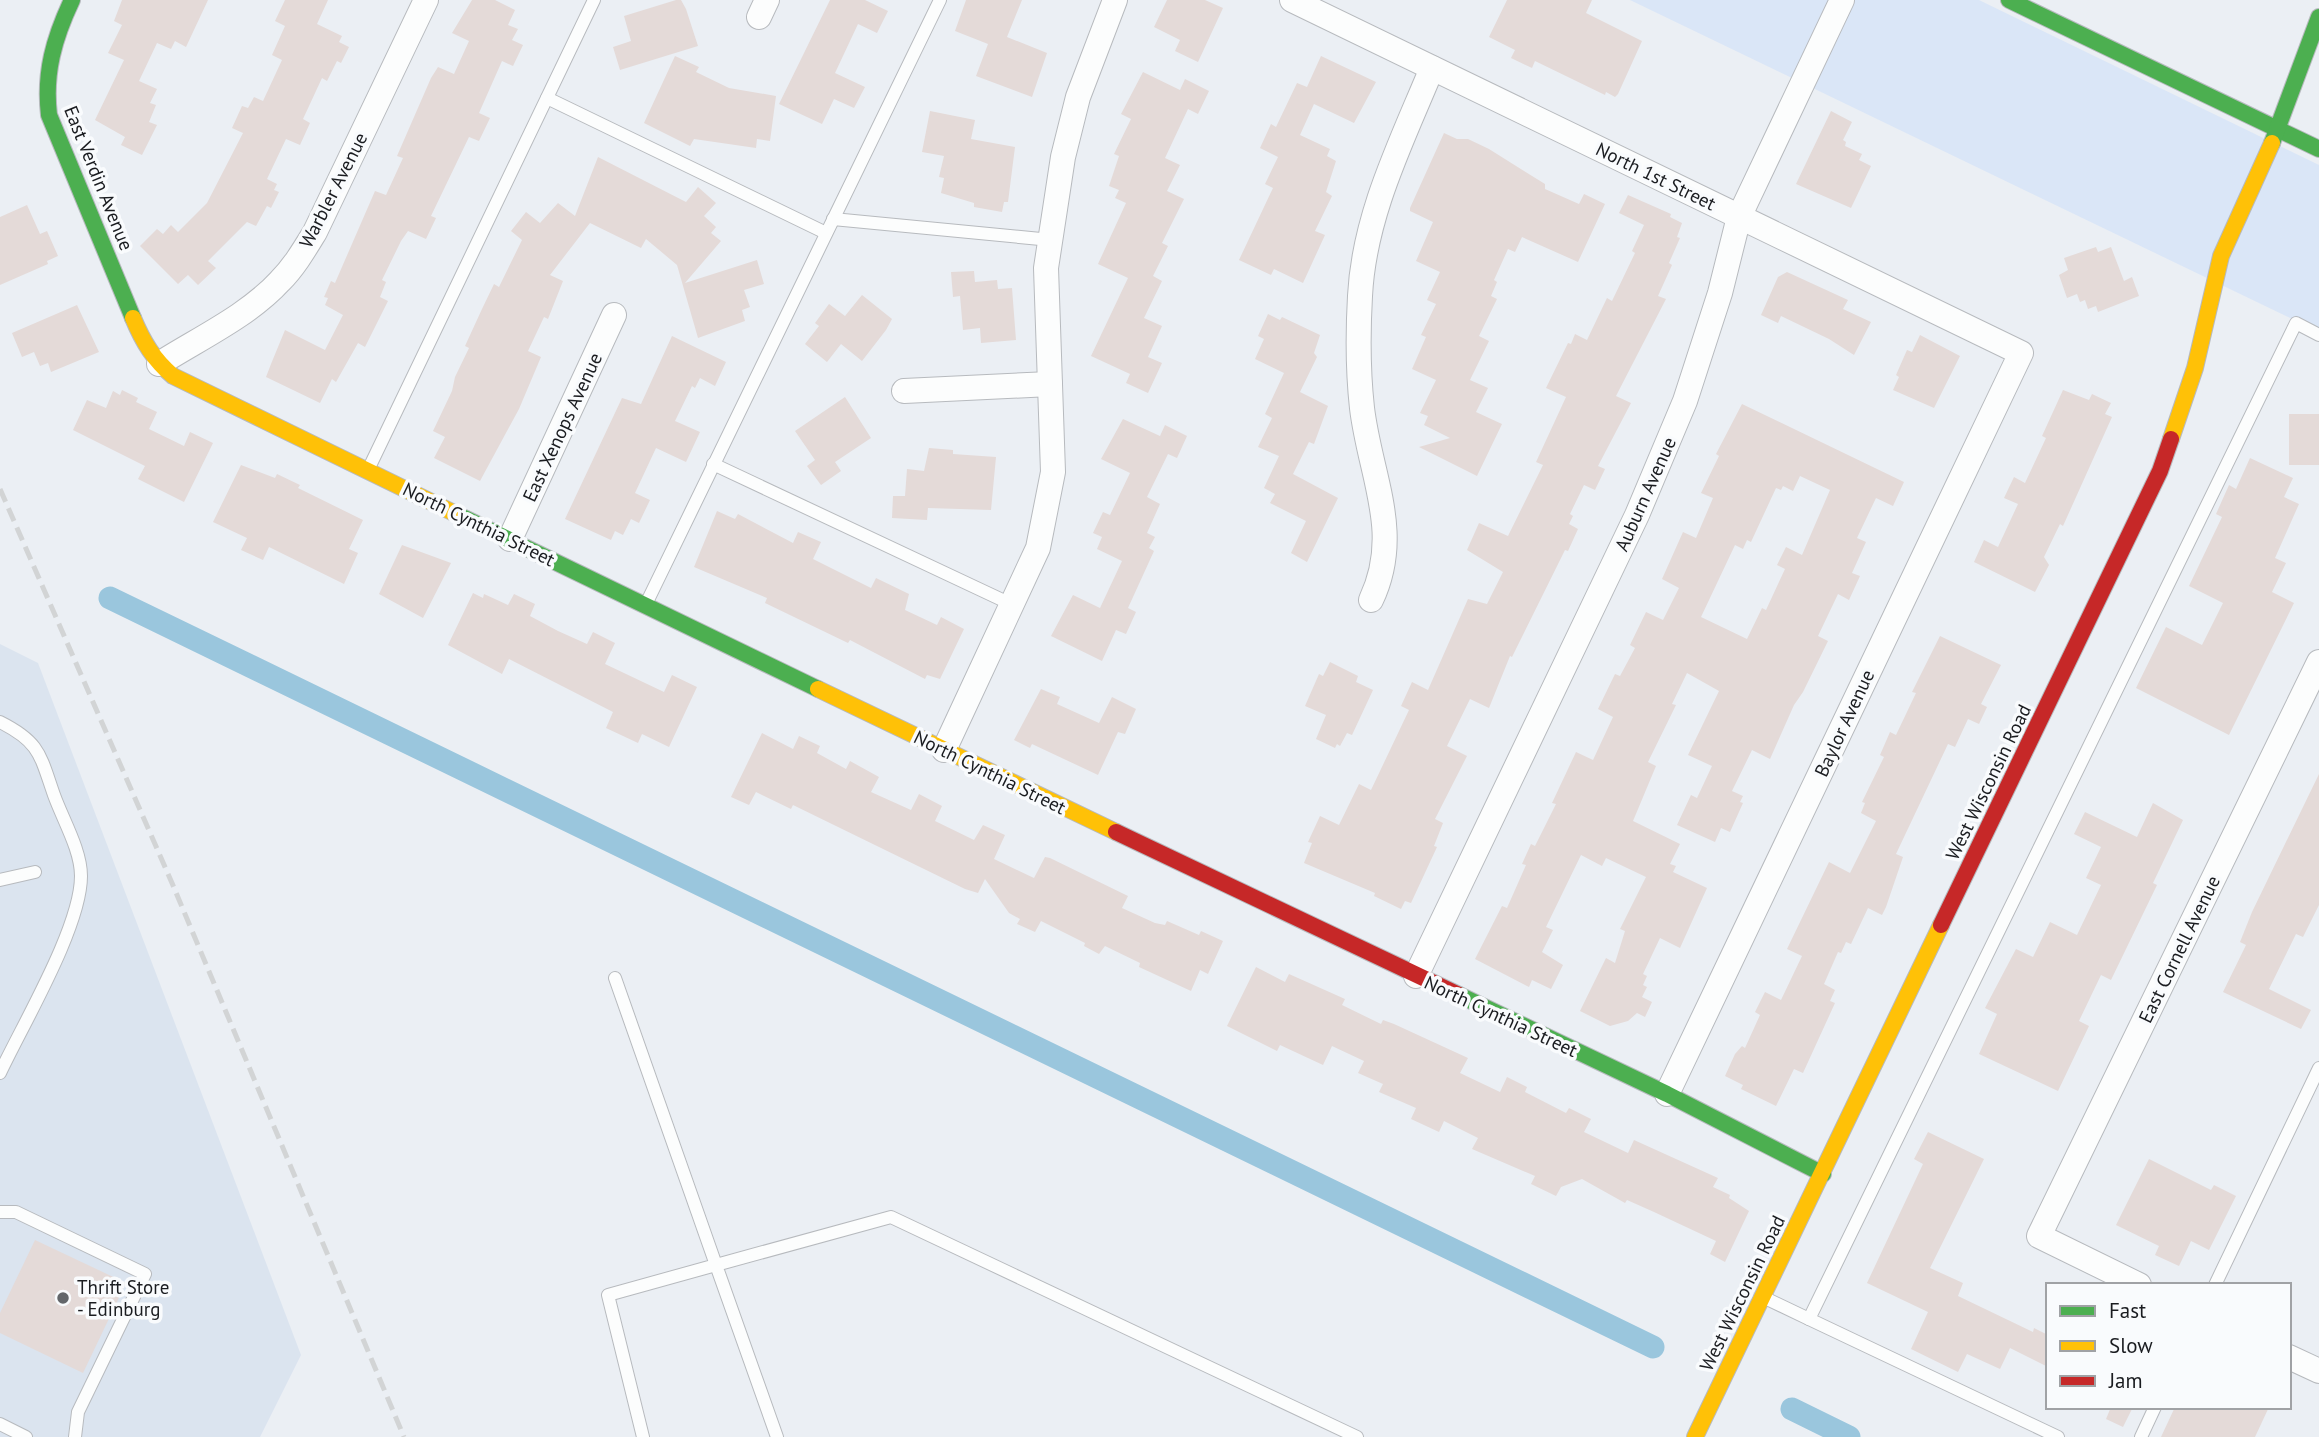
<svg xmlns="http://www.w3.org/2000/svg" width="2319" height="1437" viewBox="0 0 2319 1437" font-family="'PT Sans',sans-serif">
  <rect width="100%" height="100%" fill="#ebeff4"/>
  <path fill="#dbe4ef" d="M0,644L38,663L301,1355L260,1437H0Z"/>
  <path fill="#dae6f7" d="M1630,0H1979L2319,165V332Z"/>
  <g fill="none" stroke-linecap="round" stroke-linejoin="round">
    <g stroke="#9ac6dd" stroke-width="23">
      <path d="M110,598L1653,1347"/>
      <path d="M1792,1409L1849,1437"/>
    </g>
  </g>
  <g fill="#e4dad8" fill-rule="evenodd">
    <path d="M122,0H208L186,47L175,41L171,49L157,43L139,81L157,89L150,103L156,105L149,122L157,125L142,155L121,145L125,137L95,120L124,60L108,53L122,25L114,21Z"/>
    <path d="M285,0H328L317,24L342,36L339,42L349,47L341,63L337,61L327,81L322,78L303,119L310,123L300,145L286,139L267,179L277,184L274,190L279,192L271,208L267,206L256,226L247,222L208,261L216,268L198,285L188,275L178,284L140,246L157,229L163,234L171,225L178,232L207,203L243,133L232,128L242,106L248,108L254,97L263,101L282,60L272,55L285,26L275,21Z"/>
    <path d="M472,0H495L515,10L508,25L518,29L512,40L523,45L513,66L502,61L479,113L490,118L479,141L469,137L431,216L436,218L426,239L408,231L401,241L382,280L386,282L380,297L388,301L365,347L358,343L336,382L332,379L320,403L266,377L271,364L285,330L325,350L343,315L325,305L328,298L324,297L331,281L335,283L375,191L386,195L403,158L397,156L431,78L438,67L454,74L469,41L452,33Z"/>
    <path d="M676,0H681L686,9L698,46L620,70L613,47L631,41L624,16Z"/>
    <path d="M830,0H865L888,11L877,33L858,24L835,73L865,87L854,108L834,99L822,124L779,104Z"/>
    <path d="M966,0H1022L1007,37L1047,53L1032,97L976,76L988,44L955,31Z"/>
    <path d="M1167,0H1205L1223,8L1198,62L1175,51L1180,40L1154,27Z"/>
    <path d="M1507,0H1592L1586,13L1642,41L1618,94L1615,97L1606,92L1605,95L1535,61L1532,68L1511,58L1515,50L1489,37Z"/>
    <path d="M675,56L699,67L696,72L729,88L776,96L770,141L757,139L756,148L694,139L690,146L644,123Z"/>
    <path d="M1321,56L1376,82L1354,123L1314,104L1300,135L1330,149L1327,156L1336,161L1326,192L1332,196L1315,231L1325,235L1303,283L1274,269L1271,275L1239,260L1273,188L1265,184L1278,157L1260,148L1271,124L1276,127L1297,83L1307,87Z"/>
    <path d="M1143,72L1180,90L1185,79L1209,91L1198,114L1188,109L1165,158L1180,165L1167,191L1184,199L1162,243L1168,246L1153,276L1162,281L1144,318L1162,326L1148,357L1162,363L1148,393L1126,383L1130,374L1091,356L1128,278L1098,264L1126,203L1115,198L1119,190L1109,186L1119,156L1114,154L1131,119L1121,114Z"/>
    <path d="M930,111L975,120L971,139L1015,147L1008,202H1004L1002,212L974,207V203L941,193L944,178L939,177L944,156L922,152Z"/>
    <path d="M1831,111L1852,122L1843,140L1846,142L1845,146L1862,154L1859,160L1871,166L1851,208L1796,184Z"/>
    <path d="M1444,133L1457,139H1468L1489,149L1545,184V189L1579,204L1584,194L1605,204L1578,262L1522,237L1515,252L1508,249L1494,280L1497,282L1491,296L1497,299L1479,336L1489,341L1470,380L1488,388L1476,412L1502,424L1477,476L1419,447L1450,438L1424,425L1428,416L1420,413L1436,380L1412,369L1426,337L1421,335L1436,304L1427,300L1440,272L1416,261L1433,222L1410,211V208Z"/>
    <path d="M598,157L686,202L698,187L716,203L704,216L716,227L711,233L721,241L685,283L757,260L764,284L744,290L750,307L742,310L745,321L698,338L677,265L646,239L641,248L590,223L550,275L563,281L548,319L544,317L528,351L541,357L519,409L480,481L434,458L445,437L433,431L452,391L455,377L469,348L465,346L482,309L494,284L499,287L522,240L511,231L526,212L540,223L558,203L575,216Z"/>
    <path d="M1628,195L1671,214L1670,217L1682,223L1677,237L1680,238L1669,263L1672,265L1658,296L1666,299L1616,396L1631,403L1598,466L1605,469L1595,490L1584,485L1570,514L1573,516L1569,524L1578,529L1568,551L1565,550L1512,657L1510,656L1489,708L1470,699L1447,746L1467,756L1435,819L1443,823L1434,846L1437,847L1411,903L1405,901L1401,909L1374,896L1375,893L1304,863L1312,843L1308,842L1320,816L1339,825L1359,784L1371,790L1409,710L1401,706L1412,682L1428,690L1468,599L1487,604L1503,572L1467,550L1479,523L1508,536L1543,465L1536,462L1566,397L1546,388L1568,343L1571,344L1575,334L1587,340L1607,298L1612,301L1635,253L1632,251L1644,225L1619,213Z"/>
    <path d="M27,205L40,234L47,231L58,256L47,261L48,264L0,285V217Z"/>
    <path d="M2096,247L2098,252L2111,247L2124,281L2132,277L2139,296L2098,312L2096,306L2088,309L2085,300L2080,302L2077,294L2067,298L2059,275L2068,270L2064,258Z"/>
    <path d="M974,271L975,282L997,280L998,289L1012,288L1016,340L981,343L980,328L963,330L960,296L953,297L951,272Z"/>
    <path d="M1787,272L1848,300L1843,309L1871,322L1854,355L1829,339L1781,316L1778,323L1761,315L1778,277Z"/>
    <path d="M862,295L892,319L886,330L862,361L841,344L827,362L805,344L819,326L815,323L829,304L845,316Z"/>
    <path d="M77,305L99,352L51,372L48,363L40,366L34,352L22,357L12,333Z"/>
    <path d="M1268,314L1280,320L1282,317L1320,335L1314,353L1317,357L1300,392L1328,406L1314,444L1309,442L1293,474L1338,498L1307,562L1291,553L1306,521L1270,503L1275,494L1264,488L1279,456L1258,447L1272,418L1265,414L1284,373L1255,359L1264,339L1258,336Z"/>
    <path d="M1920,335L1960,356L1934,408L1893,390L1899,377L1896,375L1907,350L1912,352Z"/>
    <path d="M672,336L726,362L715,386L700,378L695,388L692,386L675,421L700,432L686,462L656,448L635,493L650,500L639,523L631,519L623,535L615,531L611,540L565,519L622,398L641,404Z"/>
    <path d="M122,390L138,398L136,402L157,412L149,429L184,446L190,432L213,443L184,502L138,479L145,466L73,430L87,400L106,408L113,391L120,395Z"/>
    <path d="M2063,390L2089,400L2092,394L2111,403L2105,414L2112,417L2063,526L2060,524L2044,557L2049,565L2035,592L1974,562L1984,540L1998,547L2018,504L2004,498L2014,477L2025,483L2046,438L2042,436Z"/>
    <path d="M845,397L871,438L835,462L841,471L821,485L807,466L815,460L795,431Z"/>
    <path d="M1742,404L1904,482L1893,506L1876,498L1857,538L1866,542L1852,573L1860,576L1849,600L1838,594L1818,636L1828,641L1803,692L1794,705L1770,759L1752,750L1732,791L1743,796L1740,802L1743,803L1730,832L1721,828L1715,842L1677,825L1691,795L1697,798L1712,766L1688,755L1719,691L1687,673L1672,704L1676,705L1648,762L1656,766L1633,821L1680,844L1670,864L1676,866L1673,872L1707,888L1680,948L1660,938L1643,974L1647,976L1643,985L1647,987L1642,997L1652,1002L1645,1017L1637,1013L1628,1021L1610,1026L1580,1011L1606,958L1615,963L1625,931L1620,929L1646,877L1606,858L1602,866L1581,855L1546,927L1553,930L1542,952L1563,965L1551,989L1532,980L1529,987L1475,959L1502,906L1507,908L1526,865L1522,864L1531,844L1535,846L1556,804L1552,803L1576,752L1593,760L1613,717L1598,709L1615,674L1620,676L1635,648L1630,645L1646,612L1663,620L1679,588L1662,579L1683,532L1696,538L1713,498L1701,493L1719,456L1716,454ZM1800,476L1830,490L1802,555L1786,547L1777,565L1785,569L1766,610L1762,608L1747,639L1701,617L1735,545L1743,549L1747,540L1751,542L1776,488L1781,490L1783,486L1793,491Z"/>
    <rect x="2289" y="414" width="30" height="51"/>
    <path d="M1123,419L1160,436L1165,425L1187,436L1177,458L1168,454L1147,497L1160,504L1147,533L1155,537L1149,548L1154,551L1128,608L1136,612L1126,634L1116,630L1102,661L1051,636L1073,595L1100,608L1122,561L1097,549L1102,537L1093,533L1103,512L1110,515L1130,473L1101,459Z"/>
    <path d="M929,448L953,450V454L996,457L991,510L928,508L927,520L892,518L893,496H905L907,469L924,471Z"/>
    <path d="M2250,458L2293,478L2284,497L2299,504L2275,558L2286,563L2272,592L2294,603L2229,735L2136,688L2166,627L2202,645L2223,603L2189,586L2222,517L2216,514L2229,485L2236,489Z"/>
    <path d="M241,465L275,478L277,474L300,485L298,488L363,520L349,549L358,553L344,584L269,547L263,560L241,550L247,538L213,522Z"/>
    <path d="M717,511L735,519L738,514L793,543L798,532L821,542L813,559L871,588L876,578L909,594L905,610L937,625L941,617L964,629L940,679L927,675L925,679L850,640L848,643L765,603L767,598L694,567Z"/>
    <path d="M402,545L451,563L423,618L379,594Z"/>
    <path d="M473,593L483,598L484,594L508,605L514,594L535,604L530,616L558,631L587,644L593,632L615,643L605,664L664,692L672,675L697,687L669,747L642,734L638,743L606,728L613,712L509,659L502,674L448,645Z"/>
    <path d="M1940,636L2001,665L1981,704L1987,707L1979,724L1968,719L1955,747L1948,744L1896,854L1903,857L1886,907L1882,915L1868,908L1851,944L1846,942L1841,953L1838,952L1824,984L1835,990L1830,1001L1835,1003L1803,1073L1794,1069L1776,1106L1741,1089L1743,1085L1725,1076L1735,1054L1742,1046L1745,1048L1760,1015L1755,1012L1765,992L1781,1000L1802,956L1787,949L1829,862L1850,873L1876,821L1861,813L1865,803L1862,802L1884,757L1880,755L1890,732L1896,735L1916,693L1912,692Z"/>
    <path d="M1330,662L1358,676L1356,682L1373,690L1352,735L1347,733L1340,746L1337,744L1335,748L1316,739L1326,715L1305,706L1319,674L1323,676Z"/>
    <path d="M1041,689L1060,697L1057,704L1099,723L1112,697L1136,709L1125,734L1118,732L1098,775L1032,744L1030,748L1014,740Z"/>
    <path d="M762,733L793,749L799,736L820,746L817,753L846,769L850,761L879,777L871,792L911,810L919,794L942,806L935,821L974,840L983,825L1005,835L994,859L1034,878L1045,857L1050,858L1128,896L1122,908L1155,923L1165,925L1167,921L1199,935L1201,931L1223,941L1208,974L1200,970L1191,991L1139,967L1140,963L1105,946L1099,954L1084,946L1085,943L1041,921L1035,932L1017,924L1020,919L1009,913L985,879L978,893L965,889L793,805L791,809L756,792L749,805L731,797Z"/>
    <path d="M2319,774V905L2303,937L2296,934L2269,989L2311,1010L2301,1029L2223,992L2246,945L2240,942L2252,912Z"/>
    <path d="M2153,803L2183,820L2153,883L2157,885L2111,980L2101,975L2079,1021L2089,1026L2058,1091L1979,1054L1997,1014L1985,1008L2016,949L2033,957L2050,922L2077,935L2101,885L2086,878L2101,847L2074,834L2085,812L2137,837Z"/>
    <path d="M1256,967L1285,982L1289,974L1345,999L1342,1005L1381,1024L1383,1020L1394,1024L1468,1058L1460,1073L1500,1092L1507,1077L1527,1087L1525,1092L1566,1113L1569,1108L1591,1119L1584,1132L1628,1153L1634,1140L1718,1178L1713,1187L1730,1195L1729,1198L1749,1211L1725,1262L1710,1254L1716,1241L1654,1212L1627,1200L1625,1203L1582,1179L1561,1187L1556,1196L1531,1184L1535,1176L1472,1149L1478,1138L1444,1121L1439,1132L1411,1119L1416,1108L1379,1092L1383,1084L1358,1073L1364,1061L1332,1046L1323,1065L1280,1045L1277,1051L1227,1026Z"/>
    <path d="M1928,1132L1984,1159L1930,1268L1963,1283L1958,1296L2033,1332L2034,1328L2048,1335V1367L2010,1348L2000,1369L1967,1354L1958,1372L1911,1349L1928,1312L1867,1283L1923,1164L1914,1159Z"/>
    <path d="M2149,1159L2211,1190L2214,1185L2236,1196L2209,1250L2191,1241L2179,1266L2155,1255L2159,1246L2116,1225Z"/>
    <path d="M35,1240L126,1283L83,1373L0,1333V1313Z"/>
    <path d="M2111,1407H2133L2123,1427L2106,1419Z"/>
    <path d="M2175,1407H2269L2255,1437H2161Z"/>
  </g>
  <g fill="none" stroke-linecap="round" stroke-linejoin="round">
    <defs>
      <g id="lane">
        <path d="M547,98L826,233"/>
        <path d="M833,219L1051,240"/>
        <path d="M713,464L1013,605"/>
        <path d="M368,470L594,0"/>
        <path d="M646,604L940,0"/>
        <path d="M0,722C40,742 40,755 54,795C63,820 81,850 81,876C81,927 23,1024 0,1073"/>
        <path d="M0,880L35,872"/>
        <path d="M615,978L716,1265L608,1295L643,1437"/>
        <path d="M0,1212H16L145,1274L78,1412L75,1437"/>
        <path d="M2215,1285L2319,1068"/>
        <path d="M1765,1298L1809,1319"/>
        <path d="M0,1424L26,1437"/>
        <path d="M777,1437L716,1265L891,1217L1357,1437"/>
        <path d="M2058,1437L1809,1319L2296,323L2319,335"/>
        <path d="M2141,1437L2155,1407"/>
      </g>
      <g id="street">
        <path d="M1292,0L2021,353L1667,1094"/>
        <path d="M759,17L767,0"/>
        <path d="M159,364C198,339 248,316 280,281C294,267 304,250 315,232L426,0"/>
        <path d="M904,391L1050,384"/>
        <path d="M510,539L614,315"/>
        <path d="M1371,600C1403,533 1370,476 1362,408C1358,372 1358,331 1360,296C1364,215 1402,141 1432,68"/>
        <path d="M944,750L1038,548L1053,472L1046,268L1063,157L1078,97L1115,0"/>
        <path d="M1416,976L1637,515L1685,401L1720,293L1739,217L1842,0"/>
        <path d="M2139,1285L2039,1236L2319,662"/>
        <path d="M2289,1357L2319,1371"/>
      </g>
      <g id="fast">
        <path d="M72,0C54,38 44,73 49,115L133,318"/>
        <path d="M2009,0L2319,149"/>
        <path d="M2272,143L2319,17"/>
        <path d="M454,513L818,689"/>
        <path d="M1459,995L1667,1094L1823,1174"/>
      </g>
      <g id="slow">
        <path d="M133,318C143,342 154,360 173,376L454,513"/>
        <path d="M2171,439L2195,368L2221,256L2272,143"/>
        <path d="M818,689L1116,832"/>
        <path d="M1695,1437L1941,925"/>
      </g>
      <g id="jam">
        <path d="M1116,832L1459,995"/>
        <path d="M1941,925L2160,471L2171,439"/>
      </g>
    </defs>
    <use href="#lane" stroke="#b7babe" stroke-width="14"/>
    <use href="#street" stroke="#b7babe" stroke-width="26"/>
    <use href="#fast" stroke="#b7babe" stroke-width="18"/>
    <use href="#slow" stroke="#b7babe" stroke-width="18"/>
    <use href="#jam" stroke="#b7babe" stroke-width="18"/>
    <use href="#lane" stroke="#fcfdfd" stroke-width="12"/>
    <use href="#street" stroke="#fcfdfd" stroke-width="24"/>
    <use href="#fast" stroke="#4caf50" stroke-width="16"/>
    <use href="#slow" stroke="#ffc107" stroke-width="16"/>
    <use href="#jam" stroke="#c62828" stroke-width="16"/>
    <path stroke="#d2d4d5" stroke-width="5" stroke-dasharray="14 7" stroke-linecap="butt" d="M0,489L172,883L404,1437"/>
  </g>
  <circle fill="#63666a" stroke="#f9fbfd" stroke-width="2.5" cx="63" cy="1298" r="7"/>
  <g text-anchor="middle" stroke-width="7" stroke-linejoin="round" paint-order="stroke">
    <g font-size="19" fill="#1a1c20" stroke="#f9fbfd">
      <text transform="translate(1656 176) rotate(26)" y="7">North 1st Street</text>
      <text transform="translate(99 178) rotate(68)" y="7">East Verdin Avenue</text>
      <text transform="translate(333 190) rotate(-63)" y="7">Warbler Avenue</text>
      <text transform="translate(562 427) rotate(-65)" y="7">East Xenops Avenue</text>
      <text transform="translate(1645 494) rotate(-66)" y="7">Auburn Avenue</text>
      <text transform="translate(479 524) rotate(26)" y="7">North Cynthia Street</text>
      <text transform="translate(1844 723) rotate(-65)" y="7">Baylor Avenue</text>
      <text transform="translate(990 772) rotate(26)" y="7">North Cynthia Street</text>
      <text transform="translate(1988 782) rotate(-64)" y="7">West Wisconsin Road</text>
      <text transform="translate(2179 949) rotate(-64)" y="7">East Cornell Avenue</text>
      <text transform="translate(1501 1016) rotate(25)" y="7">North Cynthia Street</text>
      <text transform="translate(1742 1293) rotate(-64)" y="7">West Wisconsin Road</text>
    </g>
    <g font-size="19" fill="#1a1c20" stroke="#f9fbfd" text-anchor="start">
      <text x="77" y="1294">Thrift Store<tspan x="77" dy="22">- Edinburg</tspan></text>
    </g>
  </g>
  <rect x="2046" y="1283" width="245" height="126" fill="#f9fbfd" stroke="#a0a2a5" stroke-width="2"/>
  <rect x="2060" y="1306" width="35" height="10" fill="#4caf50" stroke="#a0a2a5" stroke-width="2"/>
  <text x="2109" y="1318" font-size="21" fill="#1a1c20">Fast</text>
  <rect x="2060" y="1341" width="35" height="10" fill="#ffc107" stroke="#a0a2a5" stroke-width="2"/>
  <text x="2109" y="1353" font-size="21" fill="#1a1c20">Slow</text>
  <rect x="2060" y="1376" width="35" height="10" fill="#c62828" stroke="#a0a2a5" stroke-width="2"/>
  <text x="2109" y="1388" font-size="21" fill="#1a1c20">Jam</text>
</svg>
